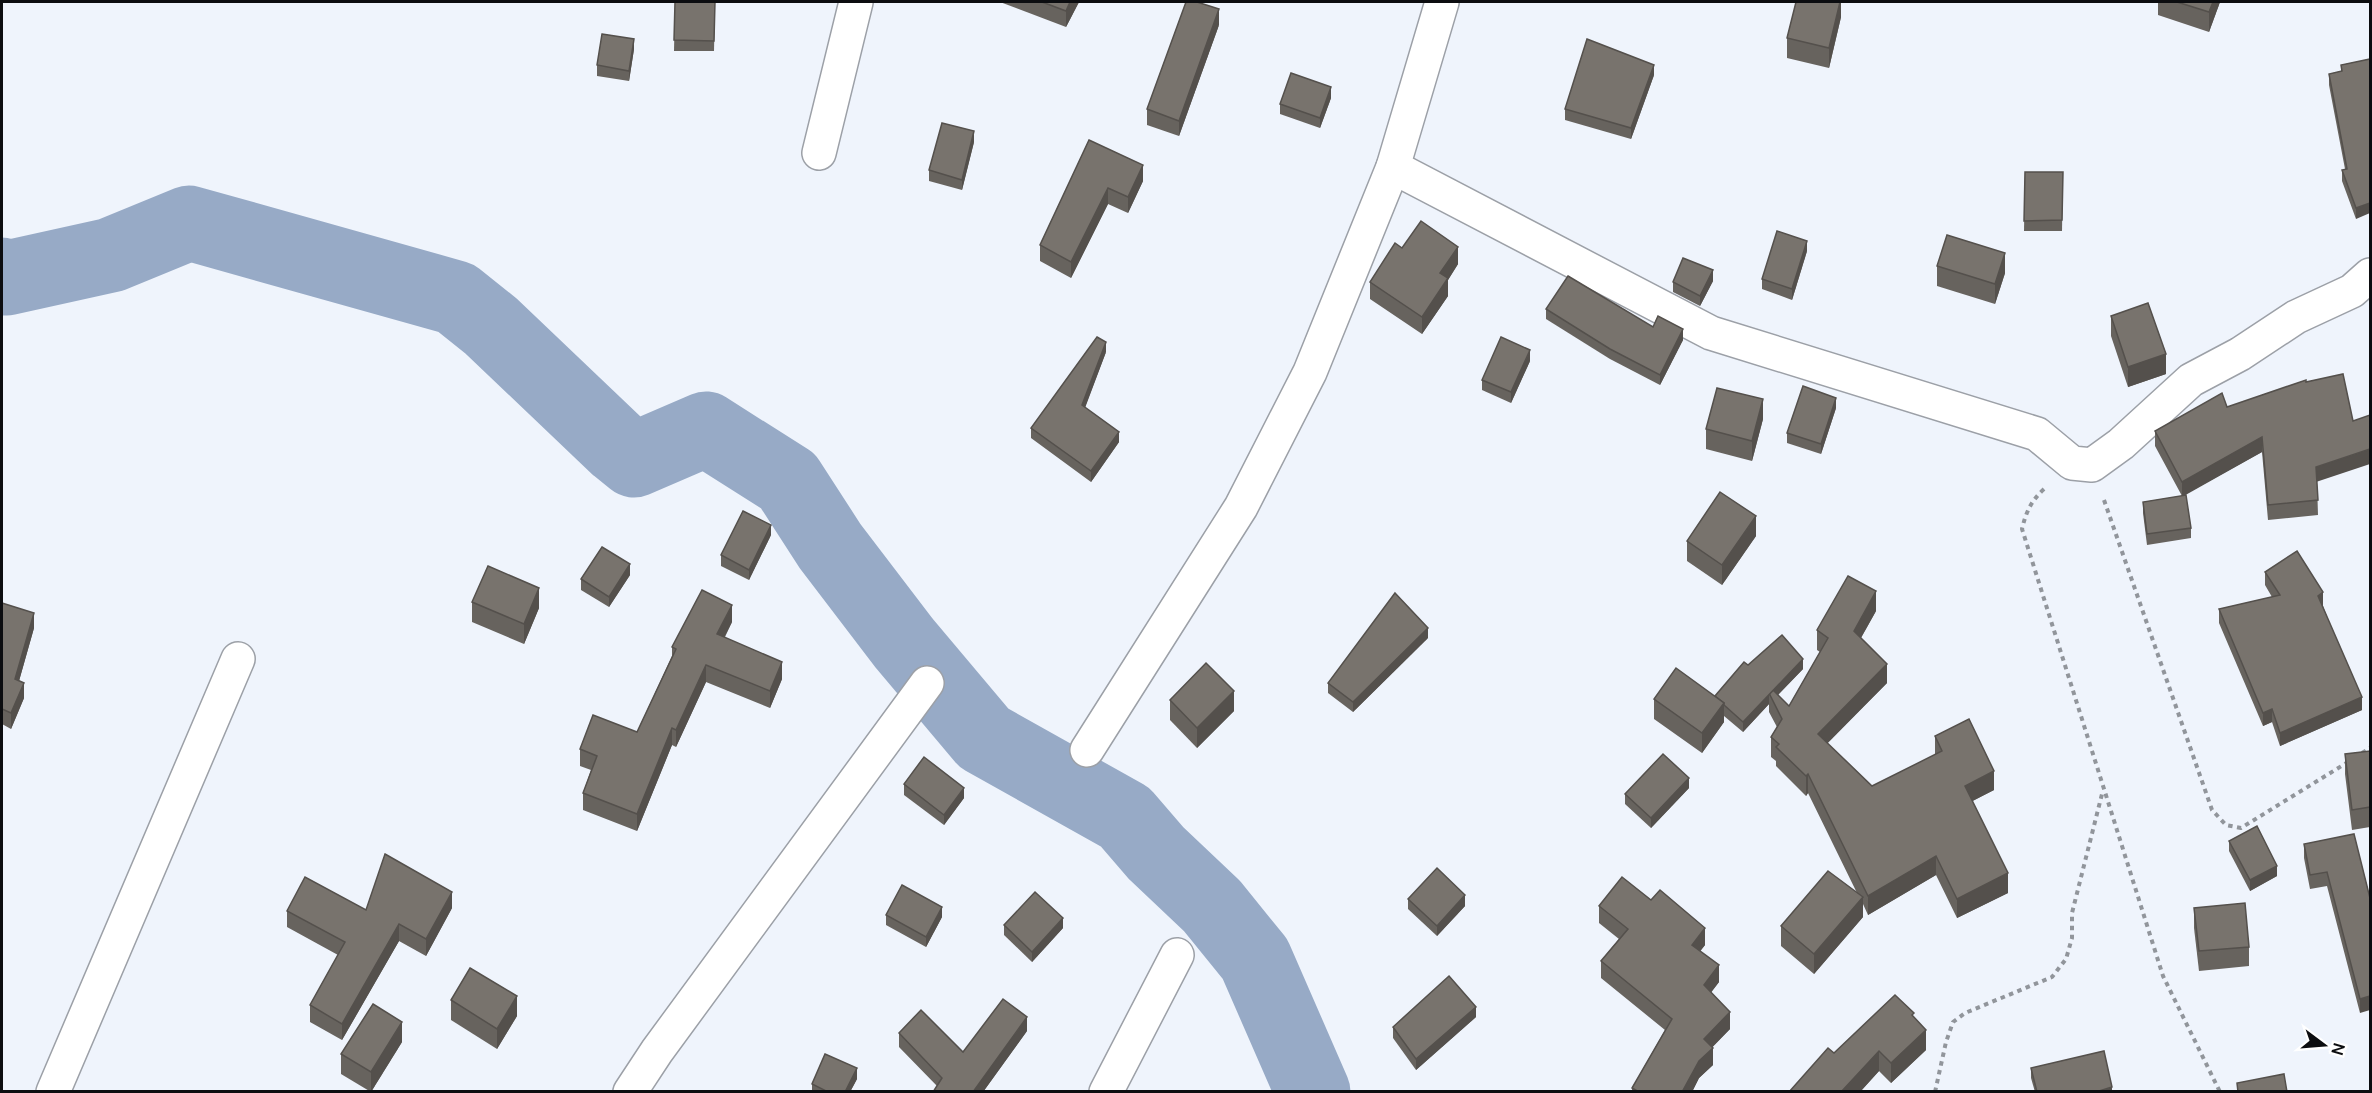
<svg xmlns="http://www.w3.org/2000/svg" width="2372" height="1093" viewBox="0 0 2372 1093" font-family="Manrope,sans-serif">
  <rect width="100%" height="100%" fill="#eff4fc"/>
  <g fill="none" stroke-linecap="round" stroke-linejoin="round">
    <path stroke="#97aac6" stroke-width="75" d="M2,275L7,278L111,255L189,223L456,298L491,326L618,447L634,460L706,429L788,481L830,546L904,643L984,738L1125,817L1156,853L1212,906L1255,959L1313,1092"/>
    <defs>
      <g id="minor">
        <path d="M819,153L856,2"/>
        <path d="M1393,167L1711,333L2037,434L2072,463L2092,465L2121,444L2191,380L2240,354L2296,317L2352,291L2370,275"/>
        <path d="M1087,750L1241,507L1310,372L1393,167L1442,2"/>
        <path d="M53,1092L238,659"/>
        <path d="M630,1092L657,1051L927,683"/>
        <path d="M1106,1092L1177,955"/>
      </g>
    </defs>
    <use href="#minor" stroke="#9ca0a7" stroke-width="36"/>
    <g stroke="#91959b" stroke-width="4" stroke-dasharray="4.5 4.5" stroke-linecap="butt">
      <path d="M2044,489C2031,501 2026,512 2022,529L2163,976L2220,1092"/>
      <path d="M2104,500L2212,810L2226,825L2241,828L2348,762"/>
      <path d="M2362,753L2370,748"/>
      <path d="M1935,1092L1946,1042L1953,1022L1965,1013L2052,977L2066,959L2072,938V913L2103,790"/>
    </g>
    <use href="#minor" stroke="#fff" stroke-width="33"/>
  </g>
  <g fill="#67635e">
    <path d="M675,2H715L714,51H674Z"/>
    <path d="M1000,2H1079L1066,27Z"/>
    <path d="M1841,2V17L1829,68L1787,58V38Z"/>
    <path d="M2158,2H2220L2209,32L2158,15Z"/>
    <path d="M1219,25L1179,136L1147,125V109Z"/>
    <path d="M634,49L629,81L597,76V65Z"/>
    <path d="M2370,59L2356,219L2342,181V170L2345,169L2329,85V74L2341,71V65Z"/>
    <path d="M1654,75L1631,139L1565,120V109Z"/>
    <path d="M1331,98L1320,128L1280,114V104Z"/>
    <path d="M1089,140L1143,181L1128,213L1108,204L1071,278L1040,261V245Z"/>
    <path d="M974,142L962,190L929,181V170Z"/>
    <path d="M2025,172H2063L2062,231H2024Z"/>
    <path d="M1402,248L1458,264L1448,280V296L1422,334L1370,299V282Z"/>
    <path d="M1807,251L1792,300L1762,289V279Z"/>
    <path d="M1937,266L2005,273L1995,304L1937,286Z"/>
    <path d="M1713,281L1700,306L1673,292V282Z"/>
    <path d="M1546,309L1653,327L1683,340L1660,385L1610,359L1546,319Z"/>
    <path d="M2111,316L2166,374L2128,387L2111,336Z"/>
    <path d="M1106,352L1085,407L1119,442L1091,482L1031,438V428Z"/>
    <path d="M1530,361L1511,403L1482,390V380Z"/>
    <path d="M2227,407L2317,482L2318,515L2268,520L2262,452L2184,495L2191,528V538L2147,545L2143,513V502L2182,496L2155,446V431Z"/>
    <path d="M1836,408L1821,454L1787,443V433Z"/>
    <path d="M1763,419L1752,461L1706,449V429Z"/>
    <path d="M771,535L749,580L721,566V555Z"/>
    <path d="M1756,536L1722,585L1687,561V541Z"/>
    <path d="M2265,572L2323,606L2362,710L2280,746L2272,722L2263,726L2219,623V609L2272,597L2265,585Z"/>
    <path d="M630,575L609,607L581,590V579Z"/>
    <path d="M472,602L539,608L524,644L472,622Z"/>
    <path d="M2,603L34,628L19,681L24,698L11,729L2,724Z"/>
    <path d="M1876,611L1861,638L1887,683L1827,743L1872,786L1935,755V736L1994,790L1972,801L2008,893L1957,918L1936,875L1868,915L1863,904V917L1814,974L1781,946V926L1857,893L1808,793L1806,796L1776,766V761L1771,757V737L1777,727L1769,712V704L1743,732L1724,716V722L1702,753L1654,719V699L1715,696L1748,665L1803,669L1778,695L1789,706L1820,652L1817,650V630Z"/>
    <path d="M732,622L725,637L782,679L770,708L706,682L676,747L672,745L637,831L583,810V793L591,770L580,766V749L637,732L672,656V647Z"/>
    <path d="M1428,638L1353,712L1328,693V683Z"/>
    <path d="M1170,700L1234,711L1197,748L1170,720Z"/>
    <path d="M2370,751V827L2352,830L2345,774V754Z"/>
    <path d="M904,784L964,798L944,825L904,795Z"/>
    <path d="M1689,788L1651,828L1625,804V794Z"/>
    <path d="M2229,841L2277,876L2250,891L2229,851Z"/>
    <path d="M2304,844L2370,898L2360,1013L2327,886L2310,889L2304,858Z"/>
    <path d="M1408,899L1465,906L1437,936L1408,909Z"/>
    <path d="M1599,906L1705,945L1700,951L1719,982L1711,992L1730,1029L1712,1047L1713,1065L1699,1078L1692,1092H1632V1088L1665,1030L1601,978V961L1619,939L1599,923Z"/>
    <path d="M452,908L426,956L399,941L342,1040L310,1022V1005L338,955L287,927V911Z"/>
    <path d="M2194,908L2249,947V966L2199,971L2194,928Z"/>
    <path d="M886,915L942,917L926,947L886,925Z"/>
    <path d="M1004,925L1063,928L1032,962L1004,935Z"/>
    <path d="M451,1000L517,1016L497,1049L451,1020Z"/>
    <path d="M1476,1017L1416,1070L1393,1038V1027Z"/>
    <path d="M1914,1017L1926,1050L1891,1083L1879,1071L1860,1092H1789L1834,1053Z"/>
    <path d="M1027,1031L983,1092H933L937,1086L899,1047V1033L963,1052Z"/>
    <path d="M402,1042L371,1092L341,1074V1054Z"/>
    <path d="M2031,1068L2112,1092H2035L2031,1078Z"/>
    <path d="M857,1079L850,1092H812V1084Z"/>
  </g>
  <g fill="#54504c">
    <path d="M1070,2H1079L1066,27V11Z"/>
    <path d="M1840,2H1841V17L1829,68V48Z"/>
    <path d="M2213,2H2220L2209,32V12Z"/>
    <path d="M1219,9V25L1179,136V121Z"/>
    <path d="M634,39V49L629,81V71Z"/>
    <path d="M1654,65V75L1631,139V128Z"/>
    <path d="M1331,87V98L1320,128V118Z"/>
    <path d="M974,131V142L962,190V180Z"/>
    <path d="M1143,165V181L1128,213V197Z"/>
    <path d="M1108,188V204L1071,278V262Z"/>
    <path d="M2370,203V213L2356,219V208Z"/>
    <path d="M1807,241V251L1792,300V289Z"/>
    <path d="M1458,247V264L1448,280V296L1422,334V317L1440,273Z"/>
    <path d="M2005,253V273L1995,304V284Z"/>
    <path d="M1713,270V281L1700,306V296Z"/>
    <path d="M1683,329V340L1660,385V375Z"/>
    <path d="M1106,342V352L1082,416V405Z"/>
    <path d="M1530,350V361L1511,403V392Z"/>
    <path d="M2166,354V374L2128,387V367Z"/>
    <path d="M1836,398V408L1821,454V444Z"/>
    <path d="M1763,399V419L1752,461V441Z"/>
    <path d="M1119,432V442L1091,482V471Z"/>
    <path d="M2262,437V452L2182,497V482Z"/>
    <path d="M2370,449V464L2316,482V467Z"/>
    <path d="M1756,516V536L1722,585V565Z"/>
    <path d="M771,525V535L749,580V570Z"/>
    <path d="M630,564V575L609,607V597Z"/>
    <path d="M539,588V608L524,644V624Z"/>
    <path d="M1876,591V611L1854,650V631Z"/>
    <path d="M2323,592V606L2318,609V596Z"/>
    <path d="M732,605V622L717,651V634Z"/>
    <path d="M34,613V628L15,695V679Z"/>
    <path d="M1428,628V638L1353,712V702Z"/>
    <path d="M1803,659V669L1773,700L1769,693Z"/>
    <path d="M782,662V679L770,708V691Z"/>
    <path d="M1887,664V683L1818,753V734Z"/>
    <path d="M706,665V682L676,747V730Z"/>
    <path d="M24,683V698L11,729V713Z"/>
    <path d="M1234,691V711L1197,748V728Z"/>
    <path d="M1769,694V704L1743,732V722Z"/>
    <path d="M2362,697V710L2280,746V733Z"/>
    <path d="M1724,703V722L1702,753V733Z"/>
    <path d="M2272,709V722L2263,726V713Z"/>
    <path d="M672,728V745L637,831V814Z"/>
    <path d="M1994,771V790L1965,805V786Z"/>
    <path d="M1808,774V793L1806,796V776Z"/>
    <path d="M1689,778V788L1651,828V818Z"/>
    <path d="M964,788V798L944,825V815Z"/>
    <path d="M1936,856V875L1868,915V896Z"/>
    <path d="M2277,866V876L2250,891V880Z"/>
    <path d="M2008,873V893L1957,918V899Z"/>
    <path d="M452,892V908L426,956V939Z"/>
    <path d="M1465,895V906L1437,936V926Z"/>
    <path d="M1863,897V917L1814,974V954Z"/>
    <path d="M942,907V917L926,947V937Z"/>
    <path d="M1063,918V928L1032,962V952Z"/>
    <path d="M399,924V941L342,1040V1024Z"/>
    <path d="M1705,928V945L1692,962V945Z"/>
    <path d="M1719,965V982L1704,1002V985Z"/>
    <path d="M517,996V1016L497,1049V1029Z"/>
    <path d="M2370,996V1010L2360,1013V999Z"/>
    <path d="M1476,1007V1017L1416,1070V1059Z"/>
    <path d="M1730,1012V1029L1704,1056V1039Z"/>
    <path d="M1027,1017V1031L983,1092H973Z"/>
    <path d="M402,1022V1042L371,1092V1072Z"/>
    <path d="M1926,1030V1050L1891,1083V1063Z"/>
    <path d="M1713,1048V1065L1699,1078L1692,1092H1682L1699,1061Z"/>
    <path d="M1879,1051V1071L1860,1092H1841Z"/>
    <path d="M857,1068V1079L850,1092H845Z"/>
    <path d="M2112,1087V1092H2096Z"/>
  </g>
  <g fill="#78736d" stroke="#54504c" stroke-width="1.5">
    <path d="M675,2H715L714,41L674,40Z"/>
    <path d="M1042,2H1070L1066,11Z"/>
    <path d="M1186,2H1197L1219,9L1179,121L1147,109Z"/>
    <path d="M1796,2H1840L1829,48L1787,38Z"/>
    <path d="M2177,2H2213L2209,12Z"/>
    <path d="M602,34L634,39L629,71L597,65Z"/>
    <path d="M1587,39L1654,65L1631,128L1565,109Z"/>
    <path d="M2370,59V203L2356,208L2342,170L2347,169L2329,74L2342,71L2341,65Z"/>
    <path d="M1291,73L1331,87L1320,118L1280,104Z"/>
    <path d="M942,123L974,131L962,180L929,170Z"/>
    <path d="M1089,140L1143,165L1128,197L1108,188L1071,262L1040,245Z"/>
    <path d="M2025,172H2063L2062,220L2024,221Z"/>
    <path d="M1421,221L1458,247L1440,273L1448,278L1422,317L1370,282L1395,243L1402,248Z"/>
    <path d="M1777,231L1807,241L1792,289L1762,279Z"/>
    <path d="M1947,235L2005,253L1995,284L1937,266Z"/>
    <path d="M1683,258L1713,270L1700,296L1673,282Z"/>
    <path d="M1568,276L1653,327L1658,316L1683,329L1660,375L1610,349L1546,309Z"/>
    <path d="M2148,303L2166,354L2128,367L2111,316Z"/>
    <path d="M1097,337L1106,342L1082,405L1119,432L1091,471L1031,428Z"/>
    <path d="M1501,337L1530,350L1511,392L1482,380Z"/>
    <path d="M2343,374L2353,421L2370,415V449L2316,467L2318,500L2268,505L2262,437L2182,482L2155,431L2222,393L2227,407L2306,380V382Z"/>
    <path d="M1803,386L1836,398L1821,444L1787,433Z"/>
    <path d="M1717,388L1763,399L1752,441L1706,429Z"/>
    <path d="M1720,492L1756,516L1722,565L1687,541Z"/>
    <path d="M2186,495L2191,528L2147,534L2143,502Z"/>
    <path d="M743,511L771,525L749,570L721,555Z"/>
    <path d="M602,547L630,564L609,597L581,579Z"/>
    <path d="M2297,551L2323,592L2318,596L2362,697L2280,733L2272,709L2263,713L2219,609L2280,595L2265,572Z"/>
    <path d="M488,566L539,588L524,624L472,602Z"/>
    <path d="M1848,576L1876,591L1854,631L1887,664L1818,734L1872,786L1942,751L1935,736L1969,719L1994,771L1965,786L2008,873L1957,899L1936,856L1868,896L1808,774L1806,776L1776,747L1779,744L1771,737L1782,719L1769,693L1773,690L1789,706L1828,638L1817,630Z"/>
    <path d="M702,590L732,605L717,634L782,662L770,691L706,665L676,730L672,728L637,814L583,793L597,756L580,749L593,715L637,732L676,649L672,647Z"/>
    <path d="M1395,593L1428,628L1353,702L1328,683Z"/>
    <path d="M2,603L34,613L15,679L24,683L11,713L2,709Z"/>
    <path d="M1782,635L1803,659L1743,722L1724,705V703L1715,696L1744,662L1748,665Z"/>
    <path d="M1206,663L1234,691L1197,728L1170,700Z"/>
    <path d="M1676,668L1724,703L1702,733L1654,699Z"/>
    <path d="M2370,751V807L2352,810L2345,754Z"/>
    <path d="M1663,754L1689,778L1651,818L1625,794Z"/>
    <path d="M924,757L964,788L944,815L904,784Z"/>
    <path d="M2257,826L2277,866L2250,880L2229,841Z"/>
    <path d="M2354,834L2370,898V996L2360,999L2327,872L2310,875L2304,844Z"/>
    <path d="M385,854L452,892L426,939L399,924L342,1024L310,1005L345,942L287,911L305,877L366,910Z"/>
    <path d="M1437,868L1465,895L1437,926L1408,899Z"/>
    <path d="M1828,871L1863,897L1814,954L1781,926Z"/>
    <path d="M1622,877L1651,900L1660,890L1705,928L1692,945L1719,965L1704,985L1730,1012L1704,1039L1713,1048L1699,1061L1682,1092H1639L1632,1088L1672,1019L1601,961L1628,929L1599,906Z"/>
    <path d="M902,885L942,907L926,937L886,915Z"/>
    <path d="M1035,892L1063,918L1032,952L1004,925Z"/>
    <path d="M2245,903L2249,947L2199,951L2194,908Z"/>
    <path d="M470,968L517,996L497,1029L451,1000Z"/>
    <path d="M1449,976L1476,1007L1416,1059L1393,1027Z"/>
    <path d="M1895,995L1914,1013L1912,1015L1926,1030L1891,1063L1879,1051L1841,1092H1789L1828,1048L1834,1053Z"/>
    <path d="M1003,999L1027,1017L973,1092H933L942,1078L899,1033L921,1010L963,1052Z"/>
    <path d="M373,1004L402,1022L371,1072L341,1054Z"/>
    <path d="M2104,1051L2112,1087L2096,1092H2037L2031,1068Z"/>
    <path d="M825,1054L857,1068L845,1092H828L812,1084Z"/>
    <path d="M2284,1074L2287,1092H2238L2237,1083Z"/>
  </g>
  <rect width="2372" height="1093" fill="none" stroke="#0c0d10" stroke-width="6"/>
  <g transform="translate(2324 1045) rotate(106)" stroke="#ffffff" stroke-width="4.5" paint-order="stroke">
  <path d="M0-4.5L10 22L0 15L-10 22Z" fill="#0c0d10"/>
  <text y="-9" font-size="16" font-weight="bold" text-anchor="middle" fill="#0c0d10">N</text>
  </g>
</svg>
